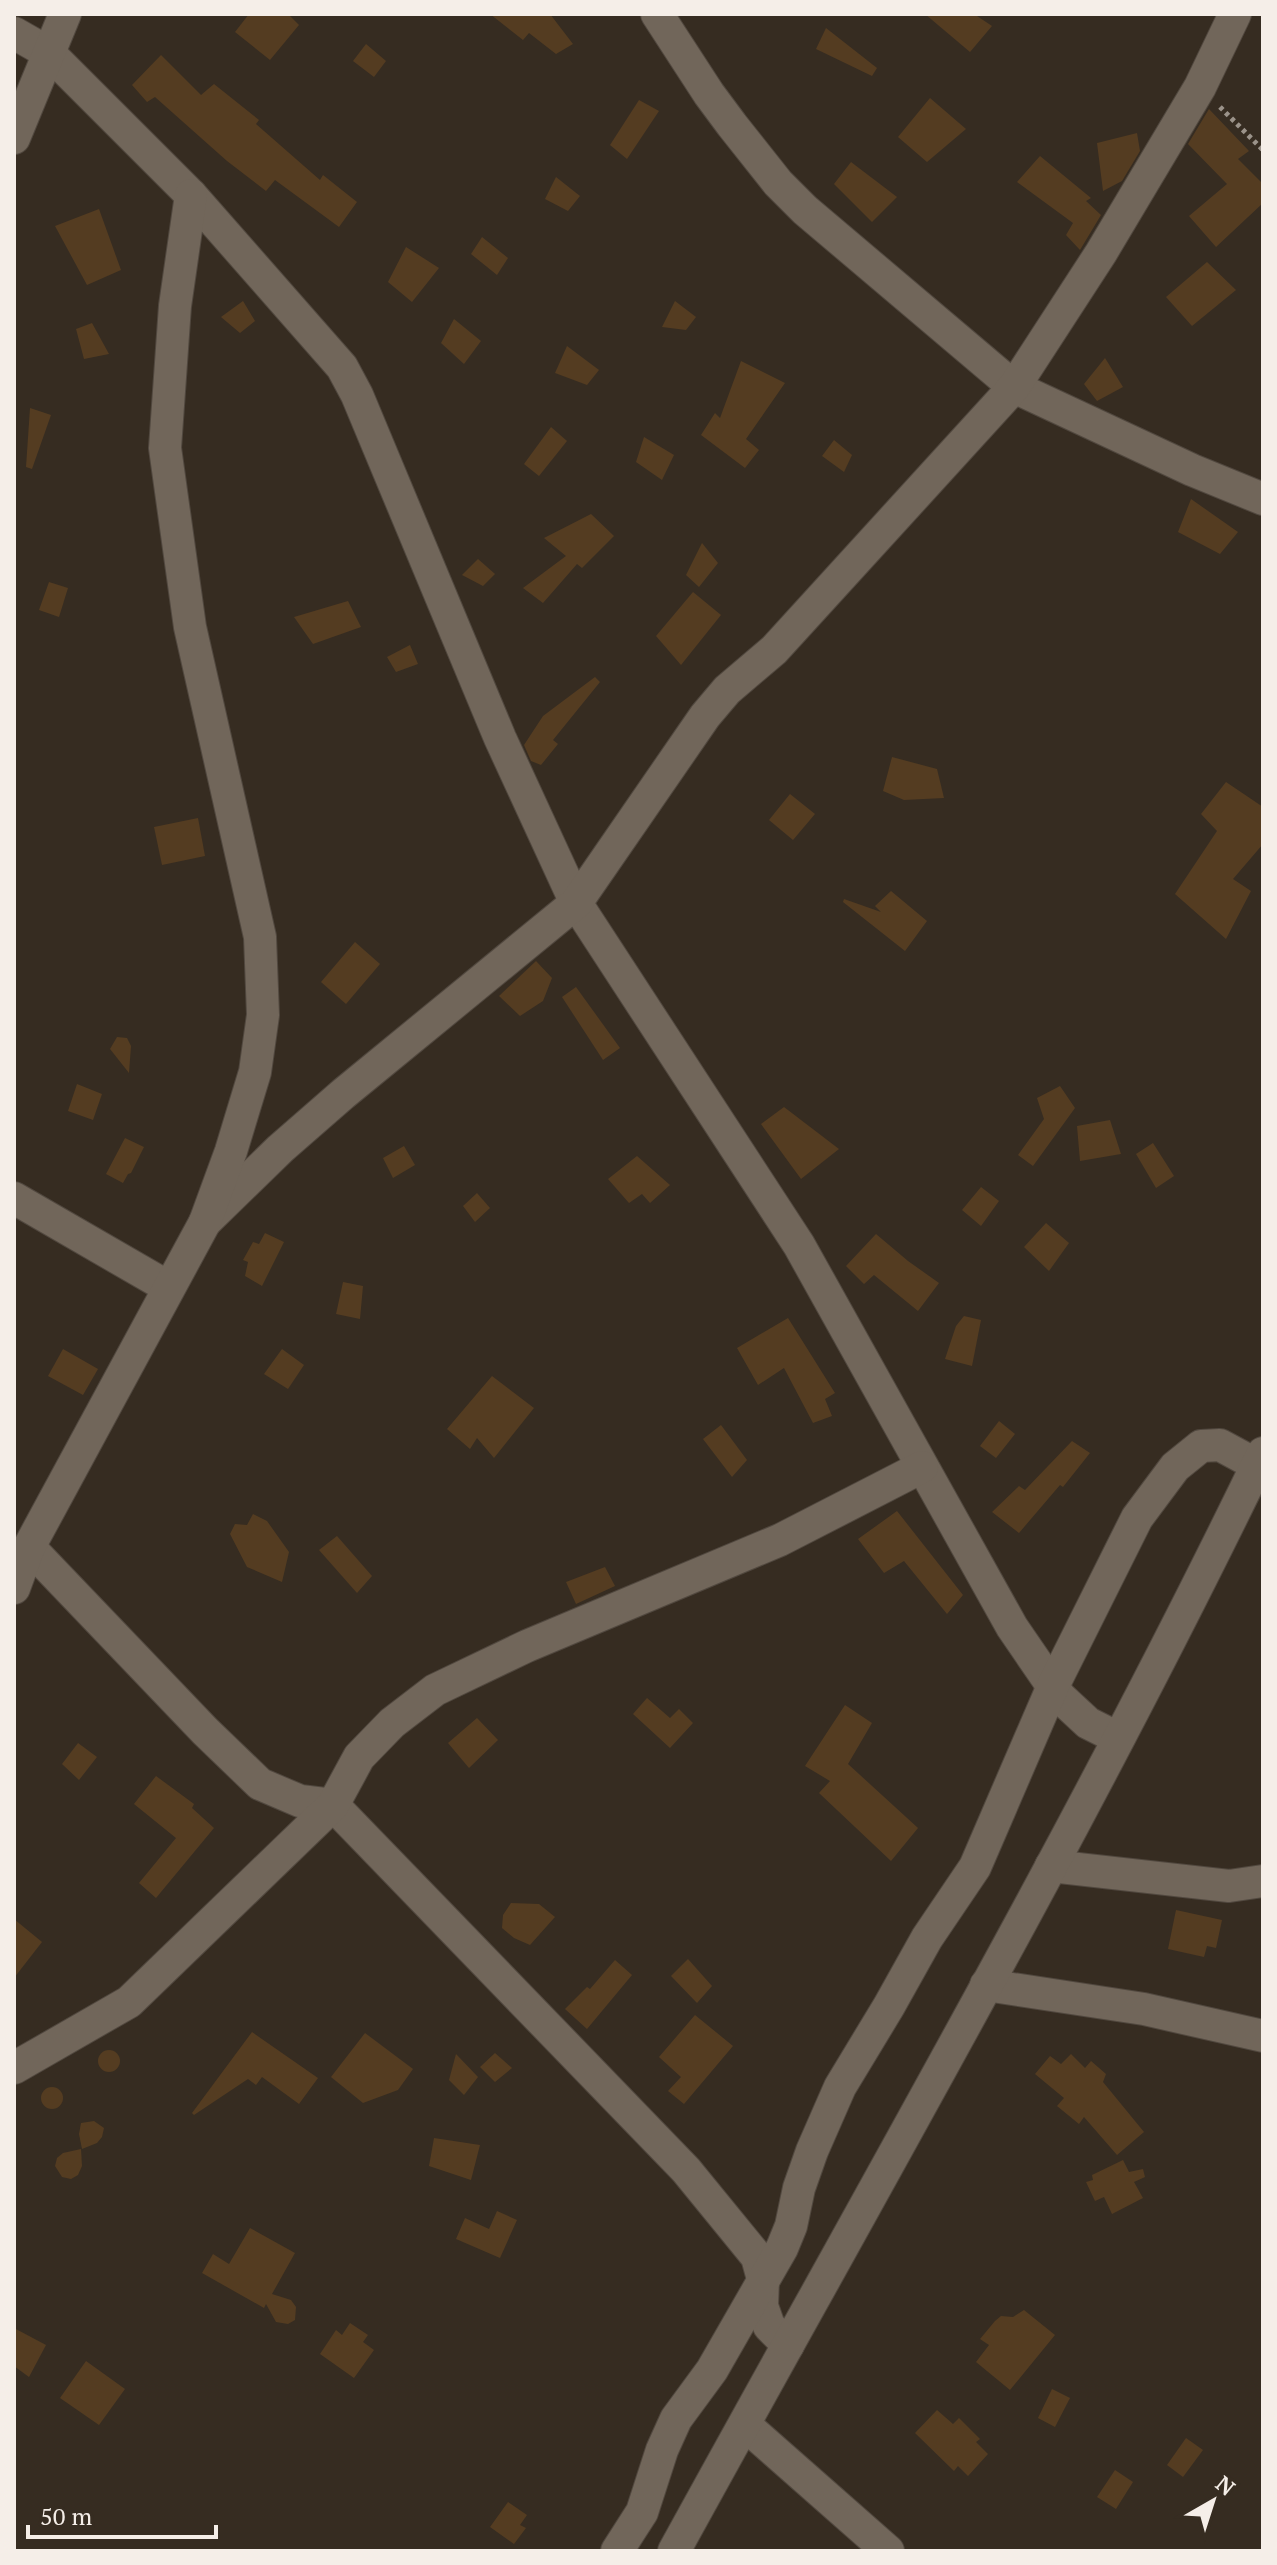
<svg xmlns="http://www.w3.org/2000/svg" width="1277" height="2565" viewBox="0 0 1277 2565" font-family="'PT Serif',serif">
  <rect width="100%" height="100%" fill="#362c21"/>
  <g fill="#543c21">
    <path d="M249,14H288L299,25L270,60L235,32Z"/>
    <path d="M490,14H550L573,44L556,54L529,33L523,40Z"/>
    <path d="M925,14H974L992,26L970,52Z"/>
    <path d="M826,28L877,68L872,76L816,49Z"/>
    <path d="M366,44L386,61L374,77L353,61Z"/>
    <path d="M161,55L201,95L214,84L259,120L256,124L320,180L323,175L357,202L339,227L275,180L266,191L227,161L155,97L147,102L132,85Z"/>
    <path d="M930,98L966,129L927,162L898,137Z"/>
    <path d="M639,100L659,111L627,159L610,145Z"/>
    <path d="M1209,109L1249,151L1238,159L1263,184V203L1216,247L1189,216L1227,184L1188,144Z"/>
    <path d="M1137,133L1140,151L1122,181L1103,191L1097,143Z"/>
    <path d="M1040,156L1091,198L1086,201L1101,215L1080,250L1066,235L1073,223L1017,182Z"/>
    <path d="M851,162L897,197L872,222L834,184Z"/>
    <path d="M556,177L580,196L568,211L545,199Z"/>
    <path d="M99,209L121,270L87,285L55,226Z"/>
    <path d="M482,237L508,258L497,275L471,254Z"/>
    <path d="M406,247L439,268L412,302L388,282Z"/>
    <path d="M1207,262L1236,290L1192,326L1166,297Z"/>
    <path d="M243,301L255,321L240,333L221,317Z"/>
    <path d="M675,301L696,317L686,330L662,327Z"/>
    <path d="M454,319L481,341L464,364L441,343Z"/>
    <path d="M92,323L109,354L84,359L76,329Z"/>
    <path d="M567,346L599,370L587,385L555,373Z"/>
    <path d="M1105,358L1123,387L1097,401L1084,384Z"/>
    <path d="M741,361L785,383L746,439L759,450L745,468L701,435L715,413L720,418Z"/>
    <path d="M30,408L51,415L32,469L26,467Z"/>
    <path d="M551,427L567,441L539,476L524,464Z"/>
    <path d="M644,437L674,455L662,480L636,462Z"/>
    <path d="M834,440L852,455L844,472L822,456Z"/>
    <path d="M1191,499L1238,532L1220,554L1178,532Z"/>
    <path d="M591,514L614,536L582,568L577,564L543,603L523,588L566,556L544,538Z"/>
    <path d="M702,543L718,563L699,587L686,575Z"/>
    <path d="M478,559L495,574L483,586L462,575Z"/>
    <path d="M49,582L68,588L59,617L39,610Z"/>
    <path d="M693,592L721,615L681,665L656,636Z"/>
    <path d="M348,601L361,627L313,644L294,617Z"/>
    <path d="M410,645L418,664L396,672L387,657Z"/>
    <path d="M595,677L600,682L553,740L558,744L541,765L531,761L524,745L543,716Z"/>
    <path d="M892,757L937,769L944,798L904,800L883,791Z"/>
    <path d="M1226,782L1263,807V844L1233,879L1251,891L1226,939L1175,894L1217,831L1201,814Z"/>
    <path d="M790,794L815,814L793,840L769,820Z"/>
    <path d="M198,818L205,856L162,865L154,827Z"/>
    <path d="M891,891L927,921L905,951L843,902L844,899L881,912L875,906Z"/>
    <path d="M355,942L380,964L346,1004L321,982Z"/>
    <path d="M536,961L552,978L543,1001L520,1016L499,996Z"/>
    <path d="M576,987L620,1048L603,1060L562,997Z"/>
    <path d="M117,1037L127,1038L131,1046L129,1073L110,1049Z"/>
    <path d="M77,1084L102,1094L93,1120L68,1111Z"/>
    <path d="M1060,1086L1075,1108L1033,1166L1018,1155L1044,1119L1037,1098Z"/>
    <path d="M784,1107L839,1149L801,1179L761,1124Z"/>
    <path d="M1110,1120L1121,1154L1080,1161L1077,1126Z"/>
    <path d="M125,1138L144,1147L131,1173L128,1174L123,1183L106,1174Z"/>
    <path d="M1153,1143L1174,1176L1156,1188L1136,1154Z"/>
    <path d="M404,1146L415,1165L393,1178L383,1158Z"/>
    <path d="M637,1156L670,1185L650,1203L642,1194L629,1203L608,1179Z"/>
    <path d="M981,1187L999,1201L981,1226L962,1210Z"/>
    <path d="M477,1193L490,1208L475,1222L463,1206Z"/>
    <path d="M1046,1223L1069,1243L1049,1271L1024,1247Z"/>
    <path d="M265,1233L284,1242L262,1286L245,1276L248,1262L243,1260L253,1242L259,1244Z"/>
    <path d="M876,1234L908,1261L939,1283L918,1311L874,1275L864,1284L846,1266Z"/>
    <path d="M343,1282L363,1286L360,1319L336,1314Z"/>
    <path d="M964,1316L981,1320L972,1366L945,1359L956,1326Z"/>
    <path d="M788,1318L835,1393L825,1399L832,1416L813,1423L784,1368L758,1385L737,1348Z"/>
    <path d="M63,1349L98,1369L83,1395L48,1376Z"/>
    <path d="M282,1349L304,1365L288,1389L264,1374Z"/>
    <path d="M492,1376L534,1408L494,1458L477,1438L470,1449L447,1429Z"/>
    <path d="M999,1421L1015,1434L996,1458L980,1446Z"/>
    <path d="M721,1425L747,1460L732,1477L703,1439Z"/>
    <path d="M1072,1441L1090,1453L1063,1487L1060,1485L1019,1533L992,1512L1019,1486L1025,1490Z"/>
    <path d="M897,1511L963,1595L947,1614L904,1561L884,1573L858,1539Z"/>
    <path d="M253,1514L267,1521L289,1552L282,1582L247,1567L230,1534L235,1524L247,1525Z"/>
    <path d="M337,1536L372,1576L357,1593L319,1550Z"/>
    <path d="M605,1567L615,1586L576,1604L566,1582Z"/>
    <path d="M647,1698L670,1718L679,1709L693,1723L670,1748L633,1714Z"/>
    <path d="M845,1705L872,1723L848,1764L918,1828L891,1861L819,1793L830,1781L805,1766Z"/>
    <path d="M477,1718L498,1740L469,1768L448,1743Z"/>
    <path d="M78,1743L97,1757L79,1780L62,1764Z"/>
    <path d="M156,1776L194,1804L192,1808L214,1828L156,1898L139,1883L176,1838L134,1804Z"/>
    <path d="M511,1903L539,1904L555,1917L530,1945L514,1938L502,1928L503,1915Z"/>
    <path d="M1176,1910L1222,1920L1216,1948L1207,1946L1204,1957L1168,1949Z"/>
    <path d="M14,1919L42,1942L14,1978Z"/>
    <path d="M688,1959L712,1986L697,2003L671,1976Z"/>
    <path d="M615,1960L632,1975L587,2029L565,2009L587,1987L590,1989Z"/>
    <path d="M695,2015L733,2046L684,2104L668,2091L681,2077L659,2057Z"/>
    <path d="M252,2032L318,2078L299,2104L262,2077L256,2085L248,2079L194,2115L192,2113Z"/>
    <path d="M365,2033L413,2069L398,2090L363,2103L331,2077Z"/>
    <circle cx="109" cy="2061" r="11"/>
    <path d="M495,2053L512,2068L495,2082L480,2067Z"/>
    <path d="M456,2054L478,2077L464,2095L449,2080Z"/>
    <path d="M1071,2054L1085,2068L1091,2061L1106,2074L1103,2082L1144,2132L1117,2155L1084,2117L1079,2124L1057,2106L1064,2098L1035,2074L1050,2056L1061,2064Z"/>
    <circle cx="52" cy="2098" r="11"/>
    <path d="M94,2121L104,2128L102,2137L97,2143L82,2149L79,2134L81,2123Z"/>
    <path d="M434,2138L480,2145L471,2180L429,2166Z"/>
    <path d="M81,2149L82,2166L78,2175L71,2179L62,2177L55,2166L57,2158L63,2153Z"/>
    <path d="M1123,2160L1129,2172L1143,2169L1145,2177L1134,2182L1143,2198L1112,2214L1104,2197L1095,2201L1086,2182L1093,2180L1092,2175Z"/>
    <path d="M497,2211L517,2220L500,2258L456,2239L465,2218L489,2229Z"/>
    <path d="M250,2228L295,2253L272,2294L291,2300L296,2307L295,2320L288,2324L276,2322L266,2304L264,2308L202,2273L213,2254L229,2264Z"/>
    <path d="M1024,2310L1055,2335L1010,2390L976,2362L989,2345L980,2339L995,2321L1001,2316L1013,2317Z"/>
    <path d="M350,2323L368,2335L363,2342L374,2350L354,2378L320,2354L336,2330L342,2335Z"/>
    <path d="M14,2328L46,2345L29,2377L14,2366Z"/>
    <path d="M86,2361L125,2389L99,2425L60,2398Z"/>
    <path d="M1052,2389L1070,2398L1055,2427L1038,2418Z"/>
    <path d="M937,2410L953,2424L959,2418L980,2439L976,2442L988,2454L968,2476L958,2466L954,2471L915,2433Z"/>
    <path d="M1186,2438L1203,2450L1183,2477L1167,2465Z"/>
    <path d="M1115,2470L1133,2482L1116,2509L1097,2497Z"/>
    <path d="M508,2502L527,2515L520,2525L526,2528L514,2544L490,2527Z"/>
  </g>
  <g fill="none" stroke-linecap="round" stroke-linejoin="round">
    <defs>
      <g id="minor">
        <path d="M657,14L709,94L732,125L778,183L805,210L1014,387L1192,470L1263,499"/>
        <path d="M14,33L49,53L191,195L342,367L357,395L500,738L576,903L799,1245L1012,1627L1060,1697L1088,1723L1118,1738"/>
        <path d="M14,138L65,14"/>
        <path d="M14,1198L168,1287"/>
        <path d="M205,1222L280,1149L343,1094L576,903L705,716L727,690L774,650L1014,387L1101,253L1200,87L1235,14"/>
        <path d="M29,1547L205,1731L260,1784L300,1801L333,1805L686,2170L757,2257L763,2279L762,2306L769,2326L788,2345"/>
        <path d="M14,1588L29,1547L205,1222L231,1151L255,1072L263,1015L260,937L190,627L165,448L175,306L191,195"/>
        <path d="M1051,1866L1229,1886L1263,1881"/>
        <path d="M986,1985L1144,2009L1263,2036"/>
        <path d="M14,2068L129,2002L333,1805L359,1757L392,1723L435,1690L527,1646L780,1540L922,1467"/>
        <path d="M745,2425L888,2551"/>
        <path d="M617,2551L642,2512L662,2450L676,2419L712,2370L782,2248L791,2226L799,2188L812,2151L840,2087L889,2006L927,1938L975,1867L1053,1686L1137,1518L1175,1467L1201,1446L1220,1445L1257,1465"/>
        <path d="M674,2551C874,2187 1082,1827 1263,1453"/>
      </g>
    </defs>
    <use href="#minor" stroke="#51483f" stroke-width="34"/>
    <path stroke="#9b938a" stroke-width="5" stroke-dasharray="4 4" stroke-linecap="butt" d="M1220,107L1263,150"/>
    <use href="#minor" stroke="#71665a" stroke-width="32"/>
  </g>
  <rect width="1277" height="2565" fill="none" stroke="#f5eee8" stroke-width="32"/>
  <g transform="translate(1213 2501) rotate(39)" stroke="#362c21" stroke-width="6" paint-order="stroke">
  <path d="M0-6L14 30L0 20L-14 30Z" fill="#f5eee8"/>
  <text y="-12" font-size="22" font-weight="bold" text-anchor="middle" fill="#f5eee8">N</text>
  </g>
  <path d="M28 2525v12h188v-12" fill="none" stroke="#f5eee8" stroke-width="4"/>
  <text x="40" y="2525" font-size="24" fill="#f5eee8" stroke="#362c21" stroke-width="6" paint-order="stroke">50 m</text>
</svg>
